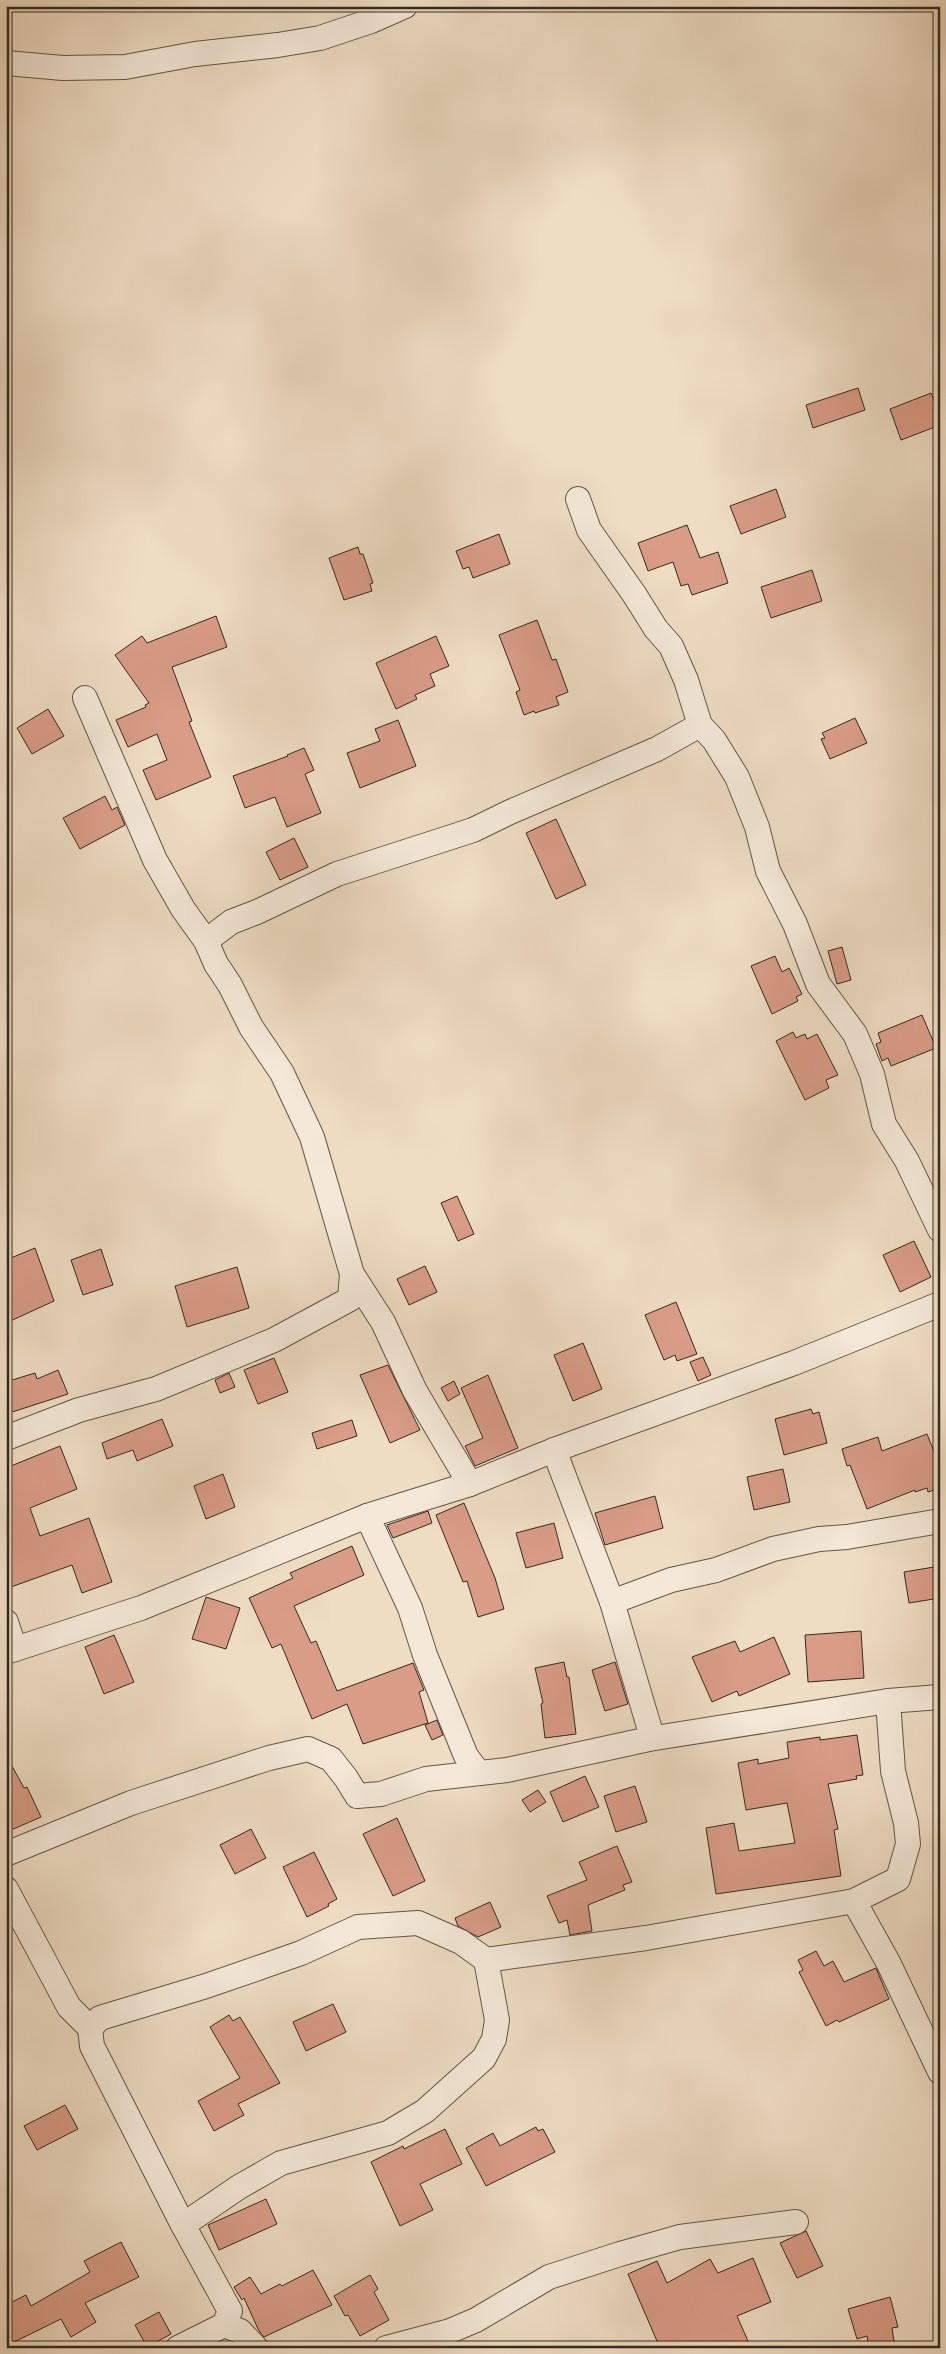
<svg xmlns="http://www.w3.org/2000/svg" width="946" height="2354" viewBox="0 0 946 2354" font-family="Vollkorn,serif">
  <rect width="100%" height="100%" fill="#eedcc3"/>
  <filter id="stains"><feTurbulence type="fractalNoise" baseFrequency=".004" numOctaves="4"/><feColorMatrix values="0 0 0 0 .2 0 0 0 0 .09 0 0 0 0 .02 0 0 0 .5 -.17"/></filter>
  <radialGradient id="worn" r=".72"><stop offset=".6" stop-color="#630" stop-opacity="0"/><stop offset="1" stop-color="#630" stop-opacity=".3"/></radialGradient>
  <g fill="#d99c87" stroke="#352a1e">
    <path d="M858,388L865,410L813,428L806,405Z"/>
    <path d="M931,393L940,415V425L901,440L890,409Z"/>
    <path d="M776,489L786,517L741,534L730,506Z"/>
    <path d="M687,525L700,558L718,552L728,583L692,595L688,584L681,586L673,562L648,571L638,543Z"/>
    <path d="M499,534L510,564L473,578L469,567L463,569L456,551Z"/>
    <path d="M358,547L360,554H363L373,583L370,584L372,591L344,600L329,558Z"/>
    <path d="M812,570L822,601L771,618L761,587Z"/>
    <path d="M216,616L227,647L172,667L192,721L189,722L211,777L156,800L143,770L167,760L157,734L128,747L116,720L146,707L145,705L149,703L115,655L142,636L147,643Z"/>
    <path d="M537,620L552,660L556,659L568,692L556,697L559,705L535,713L534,711L524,715L516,692L520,690L499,635Z"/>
    <path d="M436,636L449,666L430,674L435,686L415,695L417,699L396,709L376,663Z"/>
    <path d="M48,709L64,736L32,754L17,728Z"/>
    <path d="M855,718L867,743L830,759L821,739L825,738L822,733Z"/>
    <path d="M398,720L416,766L360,788L347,753L380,741L375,729Z"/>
    <path d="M304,748L314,770L305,774L321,813L287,827L275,797L245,808L233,776L288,756L287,755Z"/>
    <path d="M105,796L112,810L117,807L125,825L80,849L63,818Z"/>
    <path d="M556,819L586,885L556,899L526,833Z"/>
    <path d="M294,838L308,867L280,880L266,852Z"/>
    <path d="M842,947L851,980L837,984L828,951Z"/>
    <path d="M775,956L782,972L789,968L802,994L796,997L798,1001L772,1014L751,966Z"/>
    <path d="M922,1015L936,1048L891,1066L888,1058L882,1061L876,1044L881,1042L878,1033Z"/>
    <path d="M793,1032L796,1038L805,1034L807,1039L817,1034L838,1075L826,1080L829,1088L805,1100L776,1041Z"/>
    <path d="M457,1196L474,1234L458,1241L441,1203Z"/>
    <path d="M914,1241L931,1277L900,1292L883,1255Z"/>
    <path d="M35,1248L54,1301L6,1323V1260Z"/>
    <path d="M101,1249L113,1285L83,1295L71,1260Z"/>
    <path d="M425,1266L437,1292L409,1305L397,1279Z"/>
    <path d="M237,1267L249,1308L187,1327L175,1286Z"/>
    <path d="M676,1302L697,1354L677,1361L675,1355L664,1360L645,1315Z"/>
    <path d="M583,1343L602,1389L573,1401L554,1355Z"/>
    <path d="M703,1357L711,1375L698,1381L690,1362Z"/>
    <path d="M274,1358L288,1392L258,1404L244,1370Z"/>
    <path d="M388,1365L420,1430L390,1443L360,1375Z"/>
    <path d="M58,1370L68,1394L6,1414V1382L35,1373L37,1379Z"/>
    <path d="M229,1373L235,1387L220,1393L215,1380Z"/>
    <path d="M488,1375L518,1448L475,1466L465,1446L483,1438L461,1388Z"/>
    <path d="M454,1381L460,1394L448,1401L441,1388Z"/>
    <path d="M811,1409L813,1414L819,1412L827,1443L784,1455L775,1419Z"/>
    <path d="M162,1419L173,1446L137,1461L133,1450L107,1459L102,1443Z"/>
    <path d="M352,1420L357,1436L317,1449L312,1433Z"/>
    <path d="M927,1434L940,1467V1488L928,1492L927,1488L915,1492V1490L867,1509L850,1465L847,1466L842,1449L878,1437L882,1451Z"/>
    <path d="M60,1446L77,1489L30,1508L40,1536L89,1518L112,1582L82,1593L72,1565L11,1587L6,1575V1468Z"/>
    <path d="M783,1469L790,1502L754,1510L747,1477Z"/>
    <path d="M223,1474L235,1507L206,1519L194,1486Z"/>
    <path d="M655,1496L663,1528L605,1545L595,1513Z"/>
    <path d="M464,1503L495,1578L504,1609L478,1617L467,1581L463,1582L436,1515Z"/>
    <path d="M428,1511L432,1523L393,1538L387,1525Z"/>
    <path d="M554,1523L563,1558L526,1568L516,1533Z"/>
    <path d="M352,1546L364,1575L294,1606L311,1643L316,1641L337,1691L413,1663L424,1690L419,1692L428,1723L363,1744L347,1704L312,1719L281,1644L272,1648L249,1598L293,1578L290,1573Z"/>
    <path d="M940,1566V1598L909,1603L904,1572Z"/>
    <path d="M206,1597L240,1608L226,1649L192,1639Z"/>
    <path d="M861,1631L864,1678L808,1682L805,1635Z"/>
    <path d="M114,1635L134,1682L104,1694L85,1647Z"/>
    <path d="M774,1637L790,1674L739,1696L737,1691L712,1702L692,1657L735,1641L740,1652Z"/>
    <path d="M564,1662L567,1677H569L576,1734L545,1738L541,1704L543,1703L535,1668Z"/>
    <path d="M615,1662L628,1704L605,1711L592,1670Z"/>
    <path d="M437,1720L443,1735L432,1740L425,1725Z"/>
    <path d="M857,1735L863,1775L856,1776L857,1779L828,1784L838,1829L834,1830L841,1876L716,1894L706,1828L734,1823L739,1851L795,1843L787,1803L746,1810L738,1763L758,1759V1764L789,1758L787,1742L820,1737V1740Z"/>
    <path d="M6,1755L24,1788L27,1787L41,1817L11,1830L6,1819Z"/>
    <path d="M585,1776L599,1807L563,1822L550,1792Z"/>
    <path d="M635,1786L647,1822L616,1832L604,1796Z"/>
    <path d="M538,1790L546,1802L530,1812L522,1800Z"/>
    <path d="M397,1818L425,1881L393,1896L363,1834Z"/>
    <path d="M251,1829L266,1858L235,1874L220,1845Z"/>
    <path d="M617,1846L632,1882L623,1885L625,1890L588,1905L592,1931L570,1935L567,1920L559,1923L547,1896L587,1880L579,1862Z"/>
    <path d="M314,1852L337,1899L328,1904L329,1906L307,1917L283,1867Z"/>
    <path d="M490,1902L501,1927L478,1937L458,1926L455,1918Z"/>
    <path d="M816,1951L824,1966L833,1961L844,1982L876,1968L889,1999L839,2022L837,2020L826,2026L799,1972L803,1970L798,1960Z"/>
    <path d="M333,2004L346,2032L306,2051L293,2022Z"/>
    <path d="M229,2015L233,2021L240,2017L280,2083L238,2104L244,2115L214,2131L198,2101L240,2078L210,2027Z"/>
    <path d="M65,2105L78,2129L37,2150L24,2126Z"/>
    <path d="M536,2127L538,2131L543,2129L555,2152L486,2186L466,2148L493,2133L500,2146Z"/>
    <path d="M445,2129L462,2164L420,2184L433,2210L400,2226L371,2162L403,2146L404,2149Z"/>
    <path d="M266,2199L277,2224L219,2250L208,2225Z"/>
    <path d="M806,2231L823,2266L797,2278L780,2243Z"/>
    <path d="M121,2242L139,2277L85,2303L96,2322L71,2337L61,2319L6,2346V2305L26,2295L31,2306L90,2272L84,2261Z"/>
    <path d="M753,2258L771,2302L737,2316L751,2348H660L628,2274L657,2261L667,2283L710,2259L718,2273Z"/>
    <path d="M313,2270L332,2305L264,2337L259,2331L244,2298L242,2300L234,2287L250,2277L261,2294L280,2284L282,2286Z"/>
    <path d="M370,2275L378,2289L374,2292L389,2320L360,2336L348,2315L345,2316L334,2296Z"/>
    <path d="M890,2297L898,2327L892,2328L895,2348H869L867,2336L857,2339L848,2309Z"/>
    <path d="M159,2312L171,2334L147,2347L135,2325Z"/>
  </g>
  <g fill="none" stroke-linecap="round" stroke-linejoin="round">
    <defs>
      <g id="minor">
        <path d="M6,63L63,68L125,67L195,54L278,45L320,38L371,21L405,6"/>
        <path d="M578,499L589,530L634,594L656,629L671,646L686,680L700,725L714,740L737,777L757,827L768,871L795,924L818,984L855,1034L872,1074L884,1124L907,1161L940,1230"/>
        <path d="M85,698L155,860L183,909L206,941L216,964L230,985L251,1027L282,1073L312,1137L352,1274L383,1322L415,1391L470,1484"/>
        <path d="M206,941L231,922L257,912L337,874L473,830L510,812L657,749L700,725"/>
        <path d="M6,1438L79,1410L156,1389L274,1340L350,1299L352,1274"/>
        <path d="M554,1450L612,1602L650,1730L649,1739"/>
        <path d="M367,1516L410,1608L425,1655L466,1756L478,1772"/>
        <path d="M612,1602L671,1580L716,1570L773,1549L819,1539L847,1537L940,1521"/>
        <path d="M6,1622L15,1649"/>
        <path d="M6,1652L141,1608L367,1516L470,1484L554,1450L794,1363L940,1304"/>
        <path d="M6,1854L131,1803L269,1758L308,1749L331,1759L346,1778L357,1796L381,1794L426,1779L507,1770L649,1739L888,1701L940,1697"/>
        <path d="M6,1889L69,2007L90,2028"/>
        <path d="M854,1901L889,1964L940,2072"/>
        <path d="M183,2225L239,2187L281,2163L388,2133L425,2111L484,2058L494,2039L497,2020L486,1960"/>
        <path d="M224,2325L240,2331L256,2348"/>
        <path d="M178,2348L224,2325L230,2311L183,2225L92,2046L90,2028L100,2018L206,1986L264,1966L301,1953L358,1927L418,1923L461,1942L486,1960L646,1938L854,1901L898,1879L908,1844L906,1823L893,1771L888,1701"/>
        <path d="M386,2348L450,2331L476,2320L549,2277L620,2254L680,2237L796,2222"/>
      </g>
    </defs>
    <use href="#minor" stroke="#635647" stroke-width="26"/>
    <use href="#minor" stroke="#f4e8d8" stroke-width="24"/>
  </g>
  <rect width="946" height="2354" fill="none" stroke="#eedcc3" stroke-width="25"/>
  <rect x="8" y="8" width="931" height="2339" fill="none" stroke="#352a1e" stroke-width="2.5"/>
  <rect x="12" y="12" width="921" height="2329" fill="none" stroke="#352a1e"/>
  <rect width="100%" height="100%" filter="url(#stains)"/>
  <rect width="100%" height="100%" fill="url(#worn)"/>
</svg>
